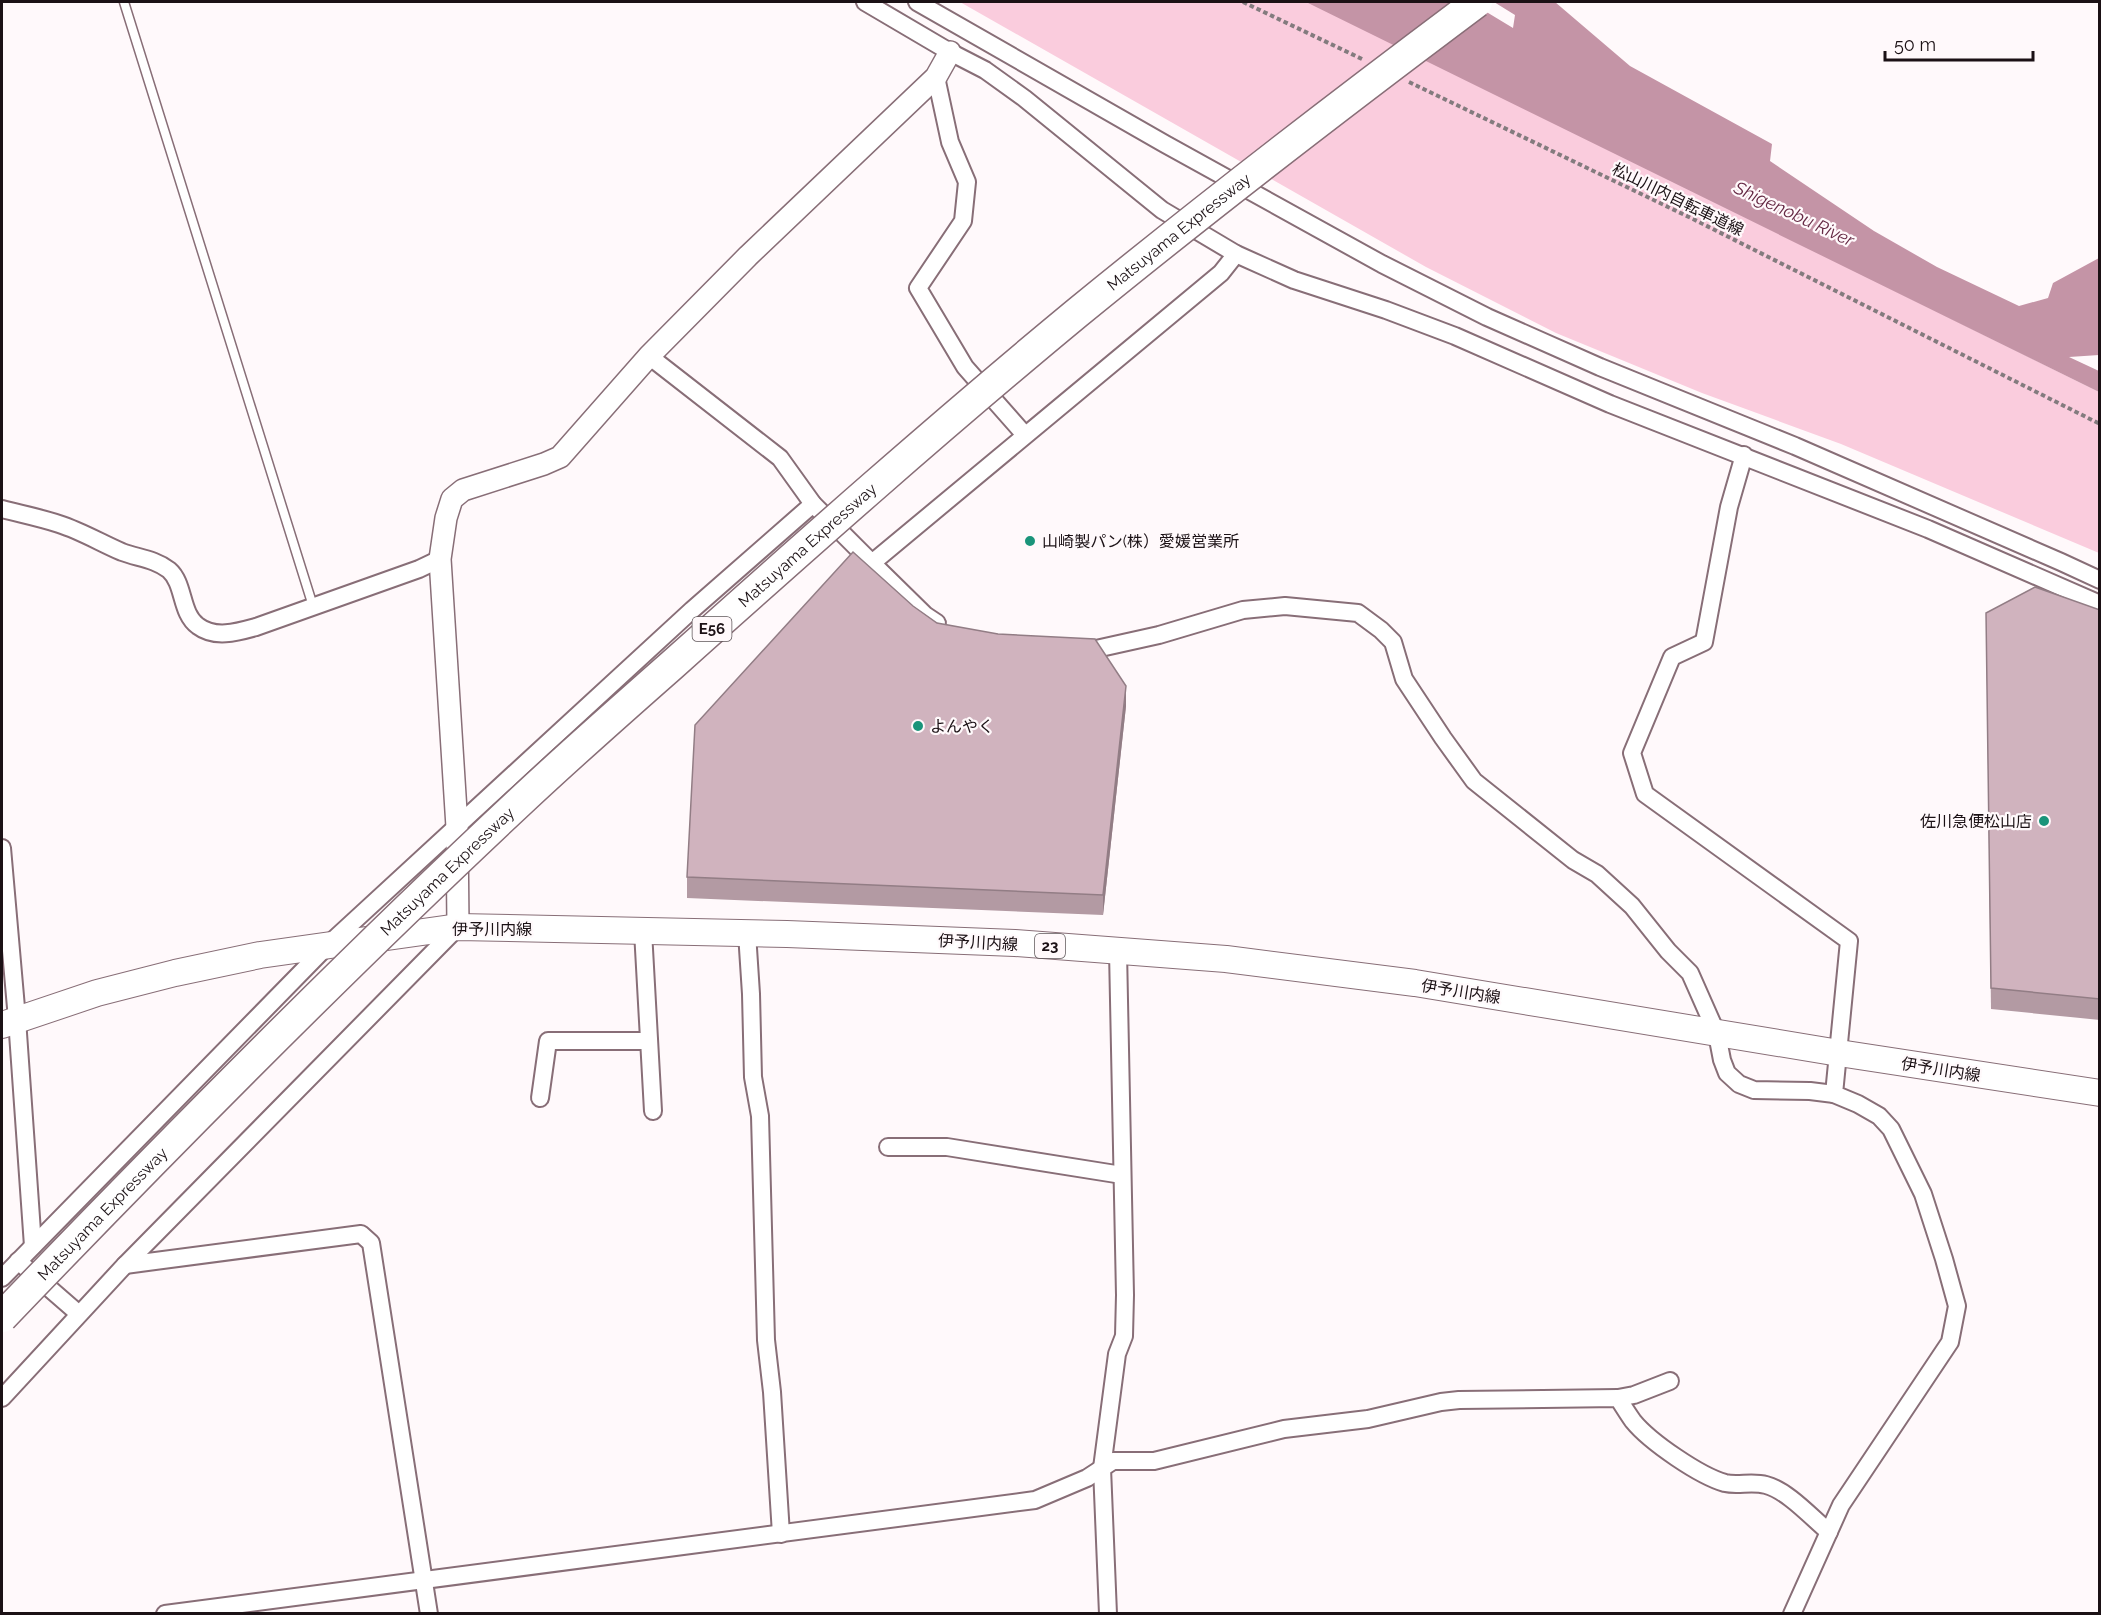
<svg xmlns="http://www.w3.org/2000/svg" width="2101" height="1615" viewBox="0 0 2101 1615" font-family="Raleway,'Noto Sans JP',sans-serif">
  <rect width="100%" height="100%" fill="#fff9fb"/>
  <path fill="#faccdd" d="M960,2H1312L2099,392V553L1841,444L1702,393L1556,333L1426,267Z"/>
  <path fill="#c494a6" d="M1306,2H1470L1513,28L1515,15L1494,2H1555L1630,66L1772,144L1770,161L1874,231L1937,267L2019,306L2048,298L2053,283L2099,258V355L2069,357L2099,371V392Z"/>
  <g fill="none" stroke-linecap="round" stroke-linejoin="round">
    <defs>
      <path id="service" d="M124,2L313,606"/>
      <g id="minor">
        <path d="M865,2L950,52L985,70L1024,98L1162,210L1236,254L1294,280L1386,310L1455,336L1610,404L1928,529L2100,604"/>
        <path d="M917,2L1165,144L1382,264L1487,317L1600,367L1795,446L2061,562L2100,580"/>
        <path d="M936,77L950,142L967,182L963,221L918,288L965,367L1025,435"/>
        <path d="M649,356L780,458L813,504L872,563L1221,273L1236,254"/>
        <path d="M1744,455L1729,507L1704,642L1672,657L1632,753L1645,794L1849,941L1834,1094L1858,1104L1879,1116L1891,1129L1923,1194L1944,1259L1957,1306L1950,1342L1841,1505L1792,1614"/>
        <path d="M2,509C21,514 41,518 59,524C81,531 101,543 122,552C138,558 155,559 169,570C185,584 180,613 198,626C215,639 238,632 256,627L419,569L440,559"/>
        <path d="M872,563L925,615L937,623"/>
        <path d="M1079,648L1096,649L1159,635L1243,610L1285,606L1358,613L1381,630L1393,642L1404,679L1443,738L1474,781L1573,860L1597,874L1632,906L1668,951L1690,973L1717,1034L1722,1060L1727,1073L1739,1084L1754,1090L1810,1091L1834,1094"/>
        <path d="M2,848L17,1019L33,1246"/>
        <path d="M643,931L653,1111"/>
        <path d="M747,933L751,994L753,1077L760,1116L766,1340L772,1392L781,1534"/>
        <path d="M540,1098L548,1041H649"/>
        <path d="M888,1147H947L1122,1175"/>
        <path d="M18,1261L79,1314"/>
        <path d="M125,1265L361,1234L371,1243L429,1614"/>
        <path d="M2,1278L329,944L692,610L813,504"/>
        <path d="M2,1398L125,1265L458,927"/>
        <path d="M1618,1398L1634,1395L1670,1381"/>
        <path d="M165,1614L1035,1500L1087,1478L1113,1461H1154L1284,1429L1368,1419L1441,1402L1459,1400L1618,1398C1623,1406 1628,1414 1633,1421C1650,1442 1700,1476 1725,1483C1738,1486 1752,1481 1766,1485C1788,1491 1811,1517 1829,1532"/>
        <path d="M1108,1614L1102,1468L1117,1354L1124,1336L1125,1295L1118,951"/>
      </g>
      <path id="tertiary" d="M458,927L457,827L440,559L446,518L452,499L463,490L544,464L560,457L649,356L748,256L936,77L950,52"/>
      <path id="primary" d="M2,1025L97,993L175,973L260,955L458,927L787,934L1015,943L1226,959L1415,983L1839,1053L2100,1093"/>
    </defs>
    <use href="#service" stroke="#886e77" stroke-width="11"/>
    <use href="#minor" stroke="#886e77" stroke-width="20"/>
    <use href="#tertiary" stroke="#886e77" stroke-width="24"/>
    <use href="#primary" stroke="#886e77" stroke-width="28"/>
    <g stroke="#837b7e" stroke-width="4" stroke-dasharray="4.5 3" stroke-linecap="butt">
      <path d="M1243,2L1362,59"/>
      <path d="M1409,82L1693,219L2100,424"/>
    </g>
    <use href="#service" stroke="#fff" stroke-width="8"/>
    <use href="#minor" stroke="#fff" stroke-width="16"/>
    <use href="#tertiary" stroke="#fff" stroke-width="21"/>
    <use href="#primary" stroke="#fff" stroke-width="26"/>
    <defs>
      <g id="motorway-bridge">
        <path id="s1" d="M2,1317C172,1140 344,966 524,798C572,753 622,709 672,665C805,546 939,427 1077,313C1208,206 1342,103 1477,2"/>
      </g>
    </defs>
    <use href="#motorway-bridge" stroke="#886e77" stroke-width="33" stroke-linecap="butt"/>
    <use href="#motorway-bridge" stroke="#fff" stroke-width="30"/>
  </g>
  <g fill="#b39aa3">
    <path d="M913,606L937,623L1126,706L1103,915L687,898V877Z"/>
    <path d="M2100,610V1020L1991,1009L1986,613Z"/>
  </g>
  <path fill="#927d85" d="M1126,686V706L1103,915V895Z"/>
  <g fill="#d0b3be" stroke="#927d85" stroke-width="1.5">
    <path d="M853,552L913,606L937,623L998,634L1095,639L1126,686L1103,895L687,877L695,725Z"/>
    <path d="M2035,587L2100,610V999L1991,988L1986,613Z"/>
  </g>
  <g fill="#1a947a" stroke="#fff9fb" stroke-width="2">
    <circle cx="1030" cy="541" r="6"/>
    <circle cx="918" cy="726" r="6"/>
    <circle cx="2044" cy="821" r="6"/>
  </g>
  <g text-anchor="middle" stroke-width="4.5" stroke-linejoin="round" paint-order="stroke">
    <g fill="#fff9fb" stroke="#5f575a" stroke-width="1.5">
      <rect x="692.5" y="617" width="39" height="24" rx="4.5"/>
      <rect x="1035" y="934" width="30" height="24" rx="4.5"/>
    </g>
    <g font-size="15" font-weight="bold" fill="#1b1115">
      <text x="712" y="634">E56</text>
      <text x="1050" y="951">23</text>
    </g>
    <g font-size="16" fill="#1b1115" stroke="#fff9fb">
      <text transform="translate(1678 199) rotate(26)" y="6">松山川内自転車道線</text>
      <text dy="6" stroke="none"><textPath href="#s1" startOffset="1602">Matsuyama Expressway</textPath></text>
      <text dy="6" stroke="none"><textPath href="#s1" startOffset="1116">Matsuyama Expressway</textPath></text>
      <text dy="6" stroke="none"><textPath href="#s1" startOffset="630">Matsuyama Expressway</textPath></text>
      <text x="492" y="935">伊予川内線</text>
      <text transform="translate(978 942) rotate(3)" y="6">伊予川内線</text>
      <text transform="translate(1461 991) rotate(9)" y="6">伊予川内線</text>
      <text transform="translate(1941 1069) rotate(9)" y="6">伊予川内線</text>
      <text dy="6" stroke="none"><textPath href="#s1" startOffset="144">Matsuyama Expressway</textPath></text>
    </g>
    <g font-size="16" fill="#1b1115" stroke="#fff9fb" text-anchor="start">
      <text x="1042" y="547">山崎製パン(株）愛媛営業所</text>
      <text x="930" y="732">よんやく</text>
      <text x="2032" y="827" text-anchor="end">佐川急便松山店</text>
    </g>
    <g font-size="18" font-style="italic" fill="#652944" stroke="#fff9fb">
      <text transform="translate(1794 214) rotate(25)" y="6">Shigenobu River</text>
    </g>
  </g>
  <rect width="2101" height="1615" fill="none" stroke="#1b1115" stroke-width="6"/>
  <path d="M1885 51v9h148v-9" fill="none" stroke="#1b1115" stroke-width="3"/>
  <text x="1894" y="51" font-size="18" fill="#1b1115" stroke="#fff9fb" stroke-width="4.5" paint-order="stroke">50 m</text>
</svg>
